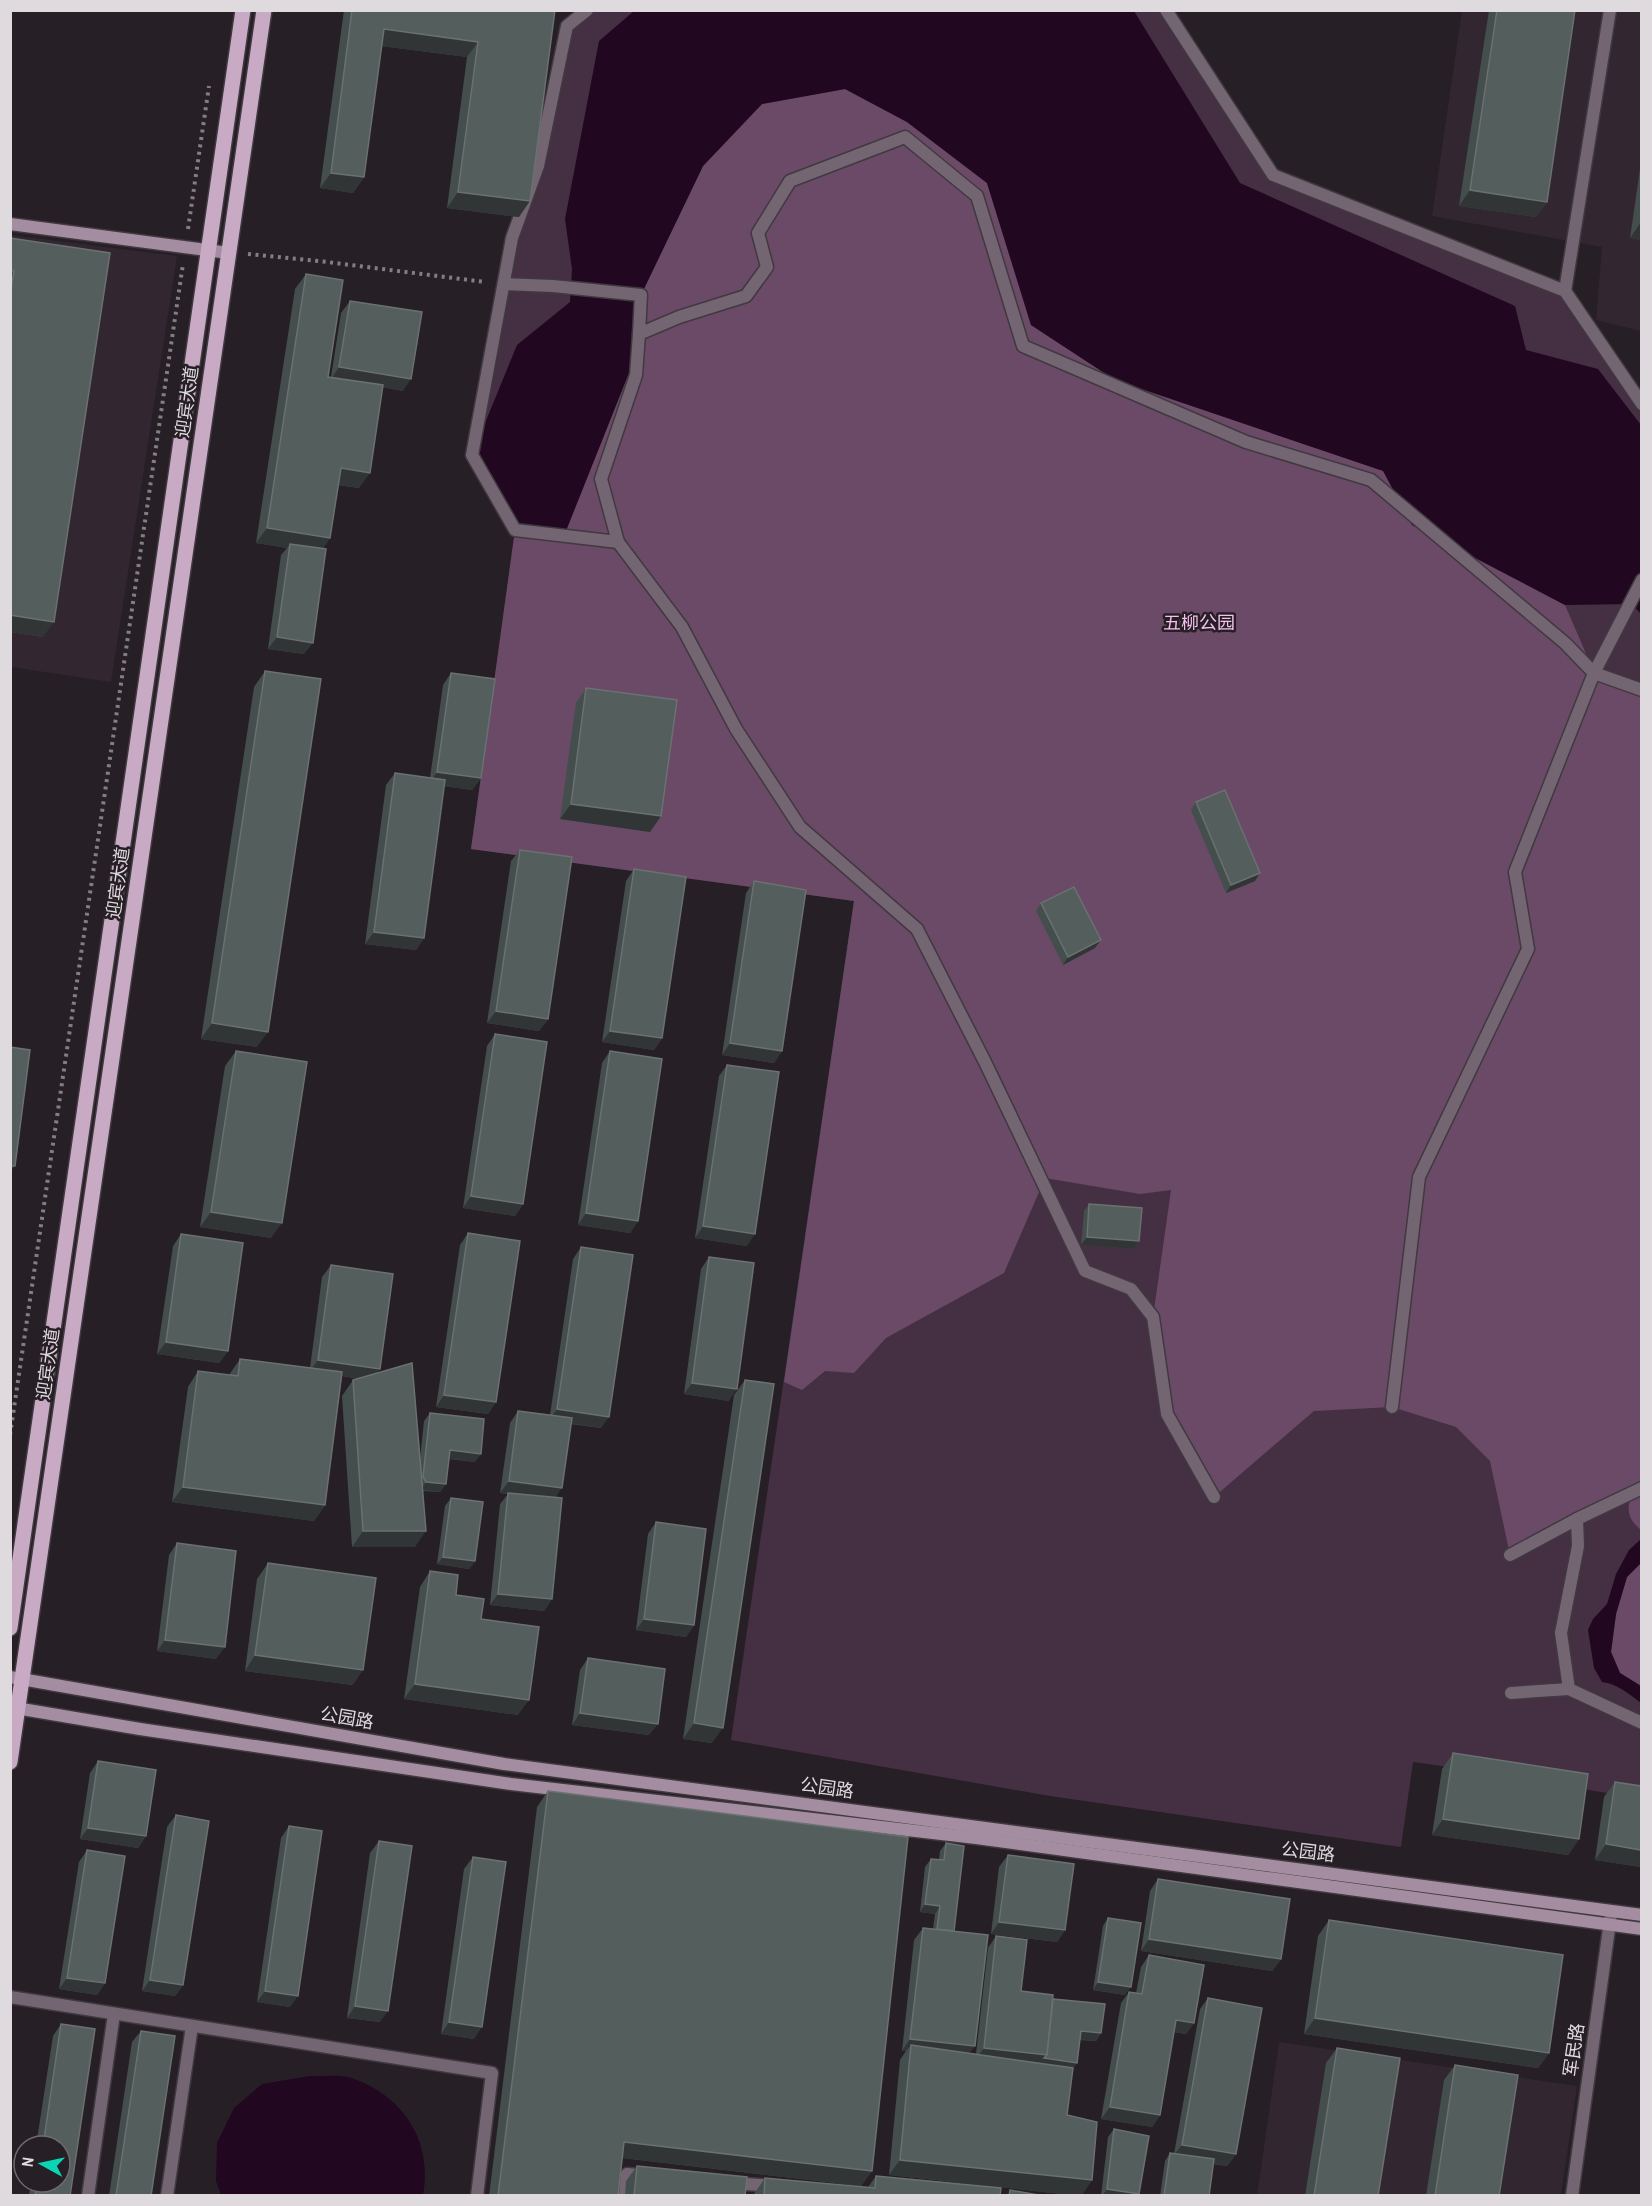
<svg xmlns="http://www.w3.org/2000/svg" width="1652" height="2206" viewBox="0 0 1652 2206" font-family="'Archivo Narrow','Noto Sans SC',sans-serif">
  <rect width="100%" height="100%" fill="#261f25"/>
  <g fill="#322631">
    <path d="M1462,11H1641V331L1596,320L1602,247L1432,216Z"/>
    <path d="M10,235L177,256L111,682L11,667Z"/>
    <path d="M1279,2042L1577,2086L1561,2195L1257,2196Z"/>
  </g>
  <path fill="#453043" d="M587,11H1166L1273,175L1565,291L1641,404V1799L1499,1774L1413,1762L1401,1847L1050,1796L731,1740L854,901L471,849L515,530L472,455L512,238L567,26Z"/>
  <g fill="#6a4a67">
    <path d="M845,89L907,122L987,183L1031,325L1115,380L1384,471L1412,525L1565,605L1594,672L1641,690V1530C1628,1519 1625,1509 1633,1493L1510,1555L1490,1461L1456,1427L1392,1407L1314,1411L1214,1497L1167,1414L1153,1317L1171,1190L1140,1194L1045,1178L1004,1273L886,1338L854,1373L825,1371L802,1390L784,1382L854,901L471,849L515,530L641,295L703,166L762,104Z"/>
    <path d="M1641,1563V1686L1620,1673L1611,1652L1616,1614L1627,1577Z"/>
  </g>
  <g fill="#210720">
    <path d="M634,11H1134L1240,183L1515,306L1526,350L1598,369L1641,425V614L1632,604L1565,605L1412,525L1383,471L1115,380L1031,325L987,183L907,122L845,89L762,104L703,166L641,295L639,348L566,531L515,530L472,455L517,345L570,302L572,269L565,219L599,41Z"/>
    <path d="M1641,1539V1563L1627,1577L1616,1614L1611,1652L1620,1673L1641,1686V1703C1629,1694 1618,1684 1602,1682L1594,1668L1588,1630L1593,1619L1607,1604L1616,1574L1629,1550Z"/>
    <path d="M310,2076C322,2077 339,2074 351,2078C403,2095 433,2141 423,2195H221L216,2181L217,2143L234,2108L262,2084Z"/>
  </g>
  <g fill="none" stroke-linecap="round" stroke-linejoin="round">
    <defs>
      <g id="street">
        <path d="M587,10L567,26L538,166L512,238L472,455L515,530L618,542L682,627L736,729L800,827L917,929L985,1062L1085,1271L1131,1289L1153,1317L1167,1414L1214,1497"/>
        <path d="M1166,10L1273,175L1565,291L1642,404"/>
        <path d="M504,284L553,286L641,295L639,334L679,317L746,296L767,267L758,233L790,181L905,137L977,196L1023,346L1246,442L1371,480L1565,643L1594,673L1642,580"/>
        <path d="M1565,291L1610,10"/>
        <path d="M618,542L601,479L636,375L639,334"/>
        <path d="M1392,1407L1419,1177L1528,949L1515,872L1594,673L1642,690"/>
        <path d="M1577,1519L1642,1488"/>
        <path d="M1510,1555L1577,1519L1578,1546L1561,1633L1569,1689L1511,1693"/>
        <path d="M1569,1689L1642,1723"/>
        <path d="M10,1997L492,2073L477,2196"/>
        <path d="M730,2183L775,2186"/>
        <path d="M88,2196L114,2014"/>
        <path d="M167,2196L192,2026"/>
        <path d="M625,2196L627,2174L647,2176"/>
        <path d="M1572,2196L1611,1914"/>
      </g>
      <g id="secondary">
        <path d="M10,224L229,253"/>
        <path d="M10,1677L504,1764L1642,1915"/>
        <path d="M10,1707L140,1729L511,1784L976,1838L1642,1929"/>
      </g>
      <g id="primary">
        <path d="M10,1628L243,10"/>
        <path d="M10,1762L264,10"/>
      </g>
    </defs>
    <use href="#street" stroke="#40393f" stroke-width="15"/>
    <use href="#secondary" stroke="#40393f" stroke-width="15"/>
    <use href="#primary" stroke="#40393f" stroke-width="18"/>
    <g stroke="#847e83" stroke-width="4" stroke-dasharray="3 4.5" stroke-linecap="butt">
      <path d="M188,229L209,86"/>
      <path d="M248,254L327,262L485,282"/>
      <path d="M10,1435L183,264"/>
    </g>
    <use href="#street" stroke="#746572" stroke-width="12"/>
    <use href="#secondary" stroke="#a48ca1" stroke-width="12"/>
    <use href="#primary" stroke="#c9aac5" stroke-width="15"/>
  </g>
  <g fill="#444e4c">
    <path d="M344,10H555L519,217L447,208L467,57L381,46L364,177L353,193L320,188Z"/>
    <path d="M1489,10H1575L1547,202L1536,217L1459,206Z"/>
    <path d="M1641,162V240L1630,238Z"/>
    <path d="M10,238L110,253L43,637L10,632Z"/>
    <path d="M306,274L328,377H331L341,313L350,301L403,391L383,387L359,488L338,485L330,538L323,548L304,654L268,649L281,555L287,548L256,543L295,289Z"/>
    <path d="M265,671L257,1047L201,1039L254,687Z"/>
    <path d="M451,673L481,778L472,790L444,786L424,938L416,950L365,944L386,785L395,773L430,778L443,685Z"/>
    <path d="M586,688L661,816L650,832L560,819L576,703Z"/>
    <path d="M1196,802L1255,881L1226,893L1191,810Z"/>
    <path d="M520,850L548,1019L539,1031L487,1023L511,861Z"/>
    <path d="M634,869L662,1038L654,1050L602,1042L626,881Z"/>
    <path d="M754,881L782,1051L774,1063L722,1055L746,893Z"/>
    <path d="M1041,903L1095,948L1063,965L1036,911Z"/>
    <path d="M495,1034L523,1204L515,1216L463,1208L487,1046Z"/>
    <path d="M236,1051L271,1238L200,1227L225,1066Z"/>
    <path d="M610,1051L638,1221L630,1233L578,1225L602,1063Z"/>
    <path d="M727,1065L747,1246L695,1238L719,1076Z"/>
    <path d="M1089,1204L1139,1241L1134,1249L1081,1245L1084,1211Z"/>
    <path d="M468,1233L496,1402L488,1414L436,1407L460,1245Z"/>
    <path d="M181,1234L228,1351L219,1363L157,1354L173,1246Z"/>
    <path d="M581,1247L601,1428L571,1424L556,1497L552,1599L544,1611L490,1605L500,1504L508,1494L500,1493L510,1423L518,1411L550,1415L573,1259Z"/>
    <path d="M709,1257L729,1401L684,1394L701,1269Z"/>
    <path d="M331,1265L377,1373L420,1459L424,1421L430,1413L475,1462L449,1459L446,1484L440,1492L423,1491L415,1547H352L342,1396L353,1380L359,1379L342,1376L325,1505L314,1521L172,1502L188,1387L198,1371L229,1375L240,1359L310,1368L322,1277Z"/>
    <path d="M745,1380L712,1743L683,1739L734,1395Z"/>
    <path d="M451,1498L475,1561L469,1569L437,1564L445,1506Z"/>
    <path d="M656,1522L694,1625L686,1637L636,1630L648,1534Z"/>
    <path d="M177,1543L216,1659L157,1651L169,1555Z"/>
    <path d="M268,1563L353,1685L245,1671L257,1579Z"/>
    <path d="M430,1571L481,1619L518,1715L404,1699L420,1587Z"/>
    <path d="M588,1658L649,1735L572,1725L580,1670Z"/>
    <path d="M1453,1753L1579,1839L1568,1855L1432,1835L1442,1769Z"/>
    <path d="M98,1761L146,1836L138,1848L80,1839L90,1773Z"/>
    <path d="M1615,1782L1641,1786V1867L1595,1860L1604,1797Z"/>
    <path d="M548,1791L872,2171L861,2186L622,2158L618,2196H489L537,1807Z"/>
    <path d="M176,1815L183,1985L175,1996L142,1991L167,1827Z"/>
    <path d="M289,1826L290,2007L257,2002L281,1838Z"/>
    <path d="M379,1841L380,2022L347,2018L370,1853Z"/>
    <path d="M946,1843L954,1932L970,2053L976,2054L988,1948L996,1936L1021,1991L1053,1999L1101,2033L1096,2041L1080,2040L1073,2069L1067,2115L1092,2180L1081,2196L889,2175L900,2060L906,2051H902L914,1940L923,1928L933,1929L935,1914L920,1912L925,1867L931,1859L939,1860L940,1851Z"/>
    <path d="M87,1850L105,1983L97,1995L59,1989L79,1862Z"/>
    <path d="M1008,1855L1065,1930L1057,1942L991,1934L999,1867Z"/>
    <path d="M473,1857L474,2039L441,2034L464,1869Z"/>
    <path d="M1158,1879L1281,1959L1272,1971L1141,1951L1150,1891Z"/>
    <path d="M1108,1918L1125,1995L1093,1990L1103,1926Z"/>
    <path d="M1329,1920L1549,2053L1538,2068L1304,2034L1318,1936Z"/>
    <path d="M1149,1955L1194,2023L1186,2034L1174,2032L1160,2115L1152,2127L1101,2119L1121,2003L1129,1992L1136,1993L1141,1967Z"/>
    <path d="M1208,1998L1236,2154L1227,2166L1213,2164L1209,2196H1160L1165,2161L1170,2153L1174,2154L1200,2009Z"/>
    <path d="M61,2024L70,2196H29L31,2182H60V2146H36L53,2036Z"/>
    <path d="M141,2031L151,2196H109L132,2042Z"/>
    <path d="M1337,2048L1378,2196H1305L1326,2063Z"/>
    <path d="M1455,2065L1499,2196H1426L1444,2080Z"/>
    <path d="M1114,2129L1139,2194L1137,2196H1101L1108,2137Z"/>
    <path d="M637,2166L745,2196H625L626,2181Z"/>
    <path d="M876,2176L1000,2196H754V2194L765,2178L868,2187Z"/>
  </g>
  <g fill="#313536">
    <path d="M384,29L478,42L467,57L373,45Z"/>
    <path d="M331,173L364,177L353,193L320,188Z"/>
    <path d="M1470,190L1547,202L1536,217L1459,206Z"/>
    <path d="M458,192L530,201L519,217L447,208Z"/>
    <path d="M1641,222V240L1630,238Z"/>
    <path d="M339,367L411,379L403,391L331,379Z"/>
    <path d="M341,468L370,473L359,488L330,484Z"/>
    <path d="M267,528L330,538L320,553L290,544L287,548L256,543Z"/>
    <path d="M10,615L54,622L43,637L10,632Z"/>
    <path d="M277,637L313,643L304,654L268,649Z"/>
    <path d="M437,772L481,778L472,790L429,784Z"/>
    <path d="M571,804L661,816L650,832L560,819Z"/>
    <path d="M1260,873L1255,881L1226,893L1231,885Z"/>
    <path d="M374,932L424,938L416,950L365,944Z"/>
    <path d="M1101,940L1095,948L1063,965L1068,957Z"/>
    <path d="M496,1011L548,1019L539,1031L487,1023Z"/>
    <path d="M212,1023L268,1032L257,1047L201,1039Z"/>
    <path d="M610,1031L662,1038L654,1050L602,1042Z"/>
    <path d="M730,1043L782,1051L774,1063L722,1055Z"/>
    <path d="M10,1166H15L10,1172Z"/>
    <path d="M471,1196L523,1204L515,1216L463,1208Z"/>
    <path d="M211,1212L282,1223L271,1238L200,1227Z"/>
    <path d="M586,1213L638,1221L630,1233L578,1225Z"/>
    <path d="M703,1226L755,1234L747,1246L695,1238Z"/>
    <path d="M1087,1237L1139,1241L1134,1249L1081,1245Z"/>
    <path d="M166,1342L228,1351L219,1363L157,1354Z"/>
    <path d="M318,1360L380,1369L372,1380L309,1372Z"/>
    <path d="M692,1383L737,1389L729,1401L684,1394Z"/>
    <path d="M444,1395L496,1402L488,1414L436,1407Z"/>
    <path d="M557,1409L609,1417L601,1428L549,1420Z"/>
    <path d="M450,1450L481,1454L475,1462L444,1458Z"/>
    <path d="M509,1481L562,1488L554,1500L500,1493Z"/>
    <path d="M426,1482L446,1484L440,1492L421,1490Z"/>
    <path d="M183,1487L325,1505L314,1521L172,1502Z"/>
    <path d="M363,1531H426L415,1547H352Z"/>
    <path d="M443,1557L475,1561L469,1569L437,1564Z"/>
    <path d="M498,1594L552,1599L544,1611L490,1605Z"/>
    <path d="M644,1619L694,1625L686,1637L636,1630Z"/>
    <path d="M165,1640L225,1647L216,1659L157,1651Z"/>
    <path d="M255,1655L363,1670L353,1685L245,1671Z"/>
    <path d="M415,1684L529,1700L518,1715L404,1699Z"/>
    <path d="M580,1713L658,1724L649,1735L572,1725Z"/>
    <path d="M694,1723L723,1728L712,1743L683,1739Z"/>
    <path d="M1443,1819L1579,1839L1568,1855L1432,1835Z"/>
    <path d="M88,1828L146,1836L138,1848L80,1839Z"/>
    <path d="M1606,1844L1641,1850V1867L1595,1860Z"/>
    <path d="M925,1904L940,1906L935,1914L920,1912Z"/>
    <path d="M999,1922L1065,1930L1057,1942L991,1934Z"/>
    <path d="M1149,1939L1281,1959L1272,1971L1141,1951Z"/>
    <path d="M67,1978L105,1983L97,1995L59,1989Z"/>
    <path d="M150,1980L183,1985L175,1996L142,1991Z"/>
    <path d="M1098,1982L1131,1987L1125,1995L1093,1990Z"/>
    <path d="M265,1991L298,1996L290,2007L257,2002Z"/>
    <path d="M355,2006L388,2011L380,2022L347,2018Z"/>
    <path d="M1315,2018L1549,2053L1538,2068L1304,2034Z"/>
    <path d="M1176,2020L1194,2023L1186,2034L1168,2031Z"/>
    <path d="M449,2022L482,2027L474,2039L441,2034Z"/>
    <path d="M1081,2031L1101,2033L1096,2041L1075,2039Z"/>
    <path d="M910,2039L975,2046L966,2058L911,2045L906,2051H902Z"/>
    <path d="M984,2048L1047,2055L1039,2066L975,2060Z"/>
    <path d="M1044,2058L1077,2063L1072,2071L1039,2066Z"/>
    <path d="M1110,2107L1160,2115L1152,2127L1101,2119Z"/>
    <path d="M624,2142L872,2171L861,2186L614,2157Z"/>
    <path d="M1182,2145L1236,2154L1227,2166L1173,2156Z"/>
    <path d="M900,2160L1092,2180L1081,2196H1079L889,2175Z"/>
    <path d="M1107,2189L1139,2194L1137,2196H1102Z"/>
  </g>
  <g fill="#545e5c" stroke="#6a7170" stroke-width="1.5">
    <path d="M352,10H555L530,201L458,192L478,42L384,29L364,177L331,173Z"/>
    <path d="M1497,10H1575L1547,202L1470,190Z"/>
    <path d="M10,238L110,253L54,622L10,615V296L14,271L10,270Z"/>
    <path d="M306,274L343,280L328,377L383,385L370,473L341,468L330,538L267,528Z"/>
    <path d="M350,301L422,312L411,379L339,367Z"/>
    <path d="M290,544L326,549L313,643L277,637Z"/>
    <path d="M265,671L321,679L268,1032L212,1023Z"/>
    <path d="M451,673L495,679L481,778L437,772Z"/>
    <path d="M586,688L677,700L661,816L571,804Z"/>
    <path d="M395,773L445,780L424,938L374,932Z"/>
    <path d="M1225,790L1260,873L1231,885L1196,802Z"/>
    <path d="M520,850L572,857L548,1019L496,1011Z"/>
    <path d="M634,869L686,877L662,1038L610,1031Z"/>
    <path d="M754,881L806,890L782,1051L730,1043Z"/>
    <path d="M1074,887L1101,940L1068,957L1041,903Z"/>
    <path d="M495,1034L547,1042L523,1204L471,1196Z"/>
    <path d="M10,1047L30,1050L15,1166H10Z"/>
    <path d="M236,1051L307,1062L282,1223L211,1212Z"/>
    <path d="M610,1051L662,1059L638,1221L586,1213Z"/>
    <path d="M727,1065L779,1072L755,1234L703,1226Z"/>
    <path d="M1089,1204L1142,1208L1139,1241L1087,1237Z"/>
    <path d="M468,1233L520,1241L496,1402L444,1395Z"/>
    <path d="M181,1234L243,1243L228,1351L166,1342Z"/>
    <path d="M581,1247L633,1255L609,1417L557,1409Z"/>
    <path d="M709,1257L754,1263L737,1389L692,1383Z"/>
    <path d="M331,1265L393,1274L380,1369L318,1360Z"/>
    <path d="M240,1359L342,1372L325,1505L183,1487L198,1371L238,1376Z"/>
    <path d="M412,1363L426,1531H363L353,1380Z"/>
    <path d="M745,1380L774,1384L723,1728L694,1723Z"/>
    <path d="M518,1411L572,1418L562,1488L509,1481Z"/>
    <path d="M430,1413L484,1419L481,1454L450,1450L446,1484L426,1482L423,1477Z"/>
    <path d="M508,1493L562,1498L552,1599L498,1594Z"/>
    <path d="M451,1498L483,1502L475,1561L443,1557Z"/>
    <path d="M656,1522L706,1529L694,1625L644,1619Z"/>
    <path d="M177,1543L236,1551L225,1647L165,1640Z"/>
    <path d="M268,1563L376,1578L363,1670L255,1655Z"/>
    <path d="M430,1571L458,1575L456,1595L484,1599L481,1619L539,1627L529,1700L415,1684Z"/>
    <path d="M588,1658L665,1669L658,1724L580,1713Z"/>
    <path d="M1453,1753L1588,1774L1579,1839L1443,1819Z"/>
    <path d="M98,1761L156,1770L146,1836L88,1828Z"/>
    <path d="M1615,1782L1641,1786V1850L1606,1844Z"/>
    <path d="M548,1791L908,1837L872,2171L624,2142L618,2196H498Z"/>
    <path d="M176,1815L209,1821L183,1985L150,1980Z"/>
    <path d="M289,1826L322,1831L298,1996L265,1991Z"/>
    <path d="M379,1841L412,1846L388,2011L355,2006Z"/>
    <path d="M946,1843L964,1846L954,1931L937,1929L940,1906L925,1904L931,1859L944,1860Z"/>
    <path d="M87,1850L125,1856L105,1983L67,1978Z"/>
    <path d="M1008,1855L1074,1864L1065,1930L999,1922Z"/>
    <path d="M473,1857L506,1862L482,2027L449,2022Z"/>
    <path d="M1158,1879L1290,1899L1281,1959L1149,1939Z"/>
    <path d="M1108,1918L1141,1923L1131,1987L1098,1982Z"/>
    <path d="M1329,1920L1563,1955L1549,2053L1315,2018Z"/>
    <path d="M923,1928L988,1935L975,2046L910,2039Z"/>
    <path d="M996,1936L1027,1940L1021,1991L1053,1995L1047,2055L984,2048Z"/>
    <path d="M1149,1955L1204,1965L1194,2023L1176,2020L1160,2115L1110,2107L1129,1992L1142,1994Z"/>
    <path d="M1208,1998L1262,2008L1236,2154L1182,2145Z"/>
    <path d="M1053,1999L1105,2004L1101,2033L1081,2031L1077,2063L1044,2058L1047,2055Z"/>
    <path d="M61,2024L95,2029L70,2196H35L37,2182H60V2146H43Z"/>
    <path d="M141,2031L175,2036L151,2196H116Z"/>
    <path d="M911,2045L1073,2068L1067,2115L1097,2122L1092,2180L900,2160Z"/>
    <path d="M1337,2048L1400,2058L1378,2196H1314Z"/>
    <path d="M1455,2065L1518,2075L1499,2196H1435Z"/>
    <path d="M1114,2129L1149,2136L1139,2194L1107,2189Z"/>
    <path d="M1170,2153L1214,2159L1209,2196H1164Z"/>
    <path d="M637,2166L747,2177L745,2196H634Z"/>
    <path d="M876,2176L1001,2188L1000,2196H764L765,2178L875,2188Z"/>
    <path d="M1010,2190L1044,2196H1009Z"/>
  </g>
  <g text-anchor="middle" stroke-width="5" stroke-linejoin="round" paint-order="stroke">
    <g font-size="18" fill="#dfdade" stroke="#261f25">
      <text transform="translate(187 402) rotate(-82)" y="6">迎宾大道</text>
      <text transform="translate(118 883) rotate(-82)" y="6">迎宾大道</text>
      <text transform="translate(48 1364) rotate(-82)" y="6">迎宾大道</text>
      <text transform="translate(347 1718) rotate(10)" y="6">公园路</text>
      <text transform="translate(827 1788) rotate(8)" y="6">公园路</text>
      <text transform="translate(1308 1852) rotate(7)" y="6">公园路</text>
      <text transform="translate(1574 2050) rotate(-82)" y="6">军民路</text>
    </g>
    <g font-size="18" fill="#f6bff0" stroke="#261f25">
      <text x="1199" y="629">五柳公园</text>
    </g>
  </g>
  <rect width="1652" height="2206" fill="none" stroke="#dfdade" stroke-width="24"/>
  <g transform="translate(42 2164) rotate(278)"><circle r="28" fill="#261f25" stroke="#706a6f" stroke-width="1.5"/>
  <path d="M0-4.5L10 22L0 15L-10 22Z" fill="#0bd5b5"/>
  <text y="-9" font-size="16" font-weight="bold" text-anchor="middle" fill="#dfdade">N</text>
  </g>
</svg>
